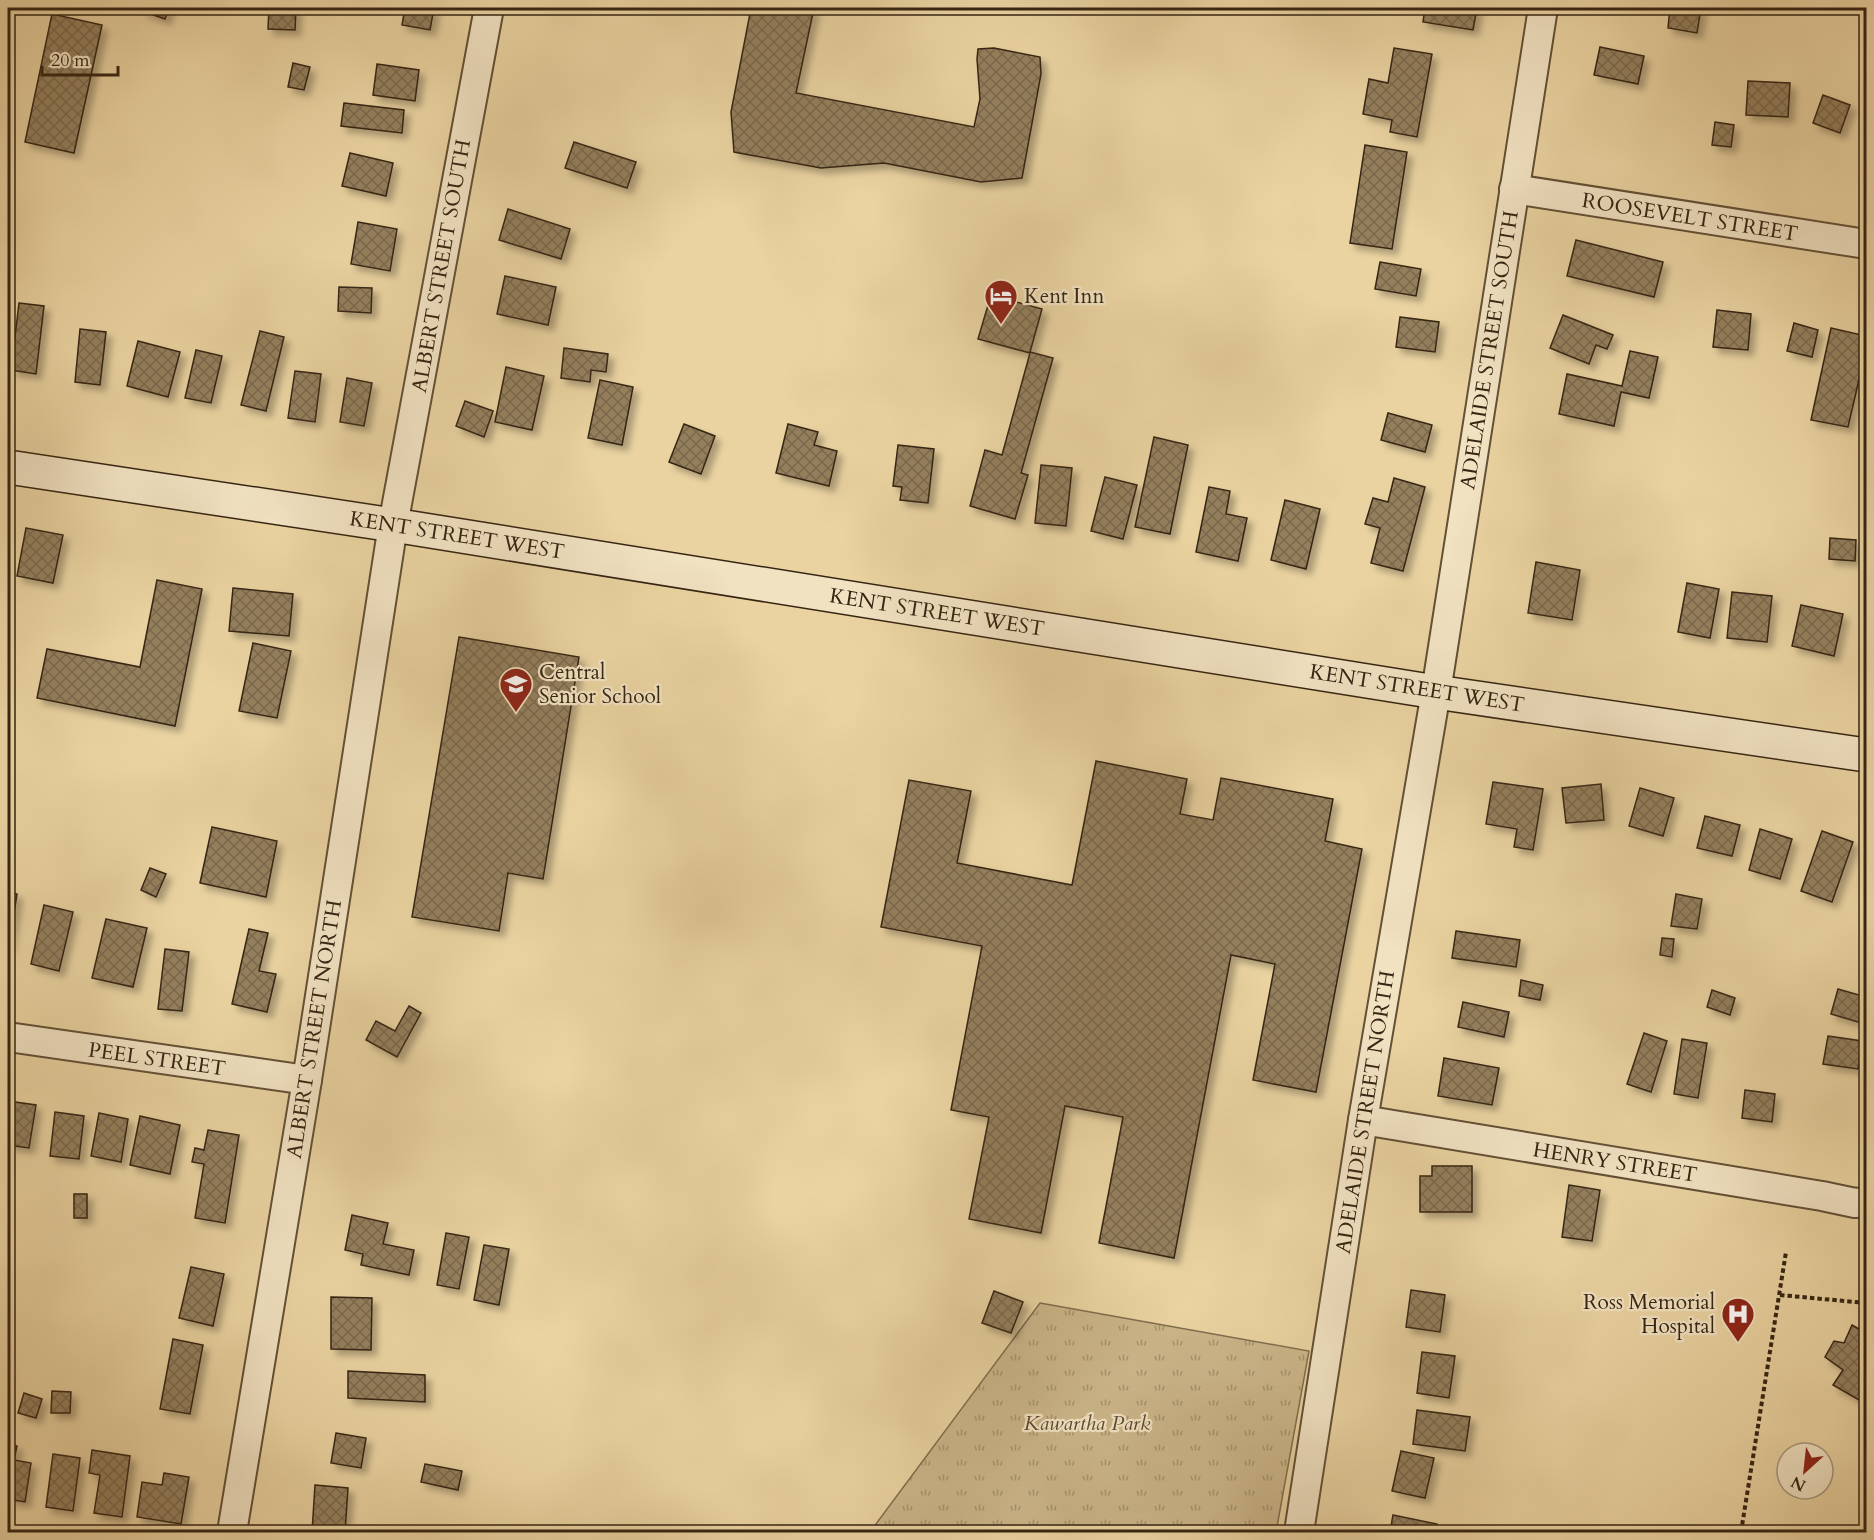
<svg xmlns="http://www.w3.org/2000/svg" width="1874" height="1540" viewBox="0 0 1874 1540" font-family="Cardo,serif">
  <defs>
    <pattern id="park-tufts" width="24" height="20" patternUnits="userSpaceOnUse" patternTransform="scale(1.5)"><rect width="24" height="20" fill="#cbb589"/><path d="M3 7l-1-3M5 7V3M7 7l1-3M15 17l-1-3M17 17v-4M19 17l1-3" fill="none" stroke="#a6936f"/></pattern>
    <pattern id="building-cross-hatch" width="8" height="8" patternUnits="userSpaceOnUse" patternTransform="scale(1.5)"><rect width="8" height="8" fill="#947f5d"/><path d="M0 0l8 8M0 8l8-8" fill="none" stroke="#7a684c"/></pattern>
    <filter id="shadow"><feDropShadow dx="5.5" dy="5.5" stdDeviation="3" flood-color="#0004"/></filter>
  </defs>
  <rect width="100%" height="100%" fill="#ead3a1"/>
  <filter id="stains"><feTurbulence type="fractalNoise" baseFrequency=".00333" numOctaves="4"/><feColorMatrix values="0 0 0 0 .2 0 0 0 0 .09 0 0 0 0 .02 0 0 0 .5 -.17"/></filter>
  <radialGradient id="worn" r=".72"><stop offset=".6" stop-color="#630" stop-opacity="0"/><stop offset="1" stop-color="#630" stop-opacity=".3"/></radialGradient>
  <path fill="url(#park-tufts)" stroke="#806d4e" stroke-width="1.5" d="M1040,1303L1309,1351L1276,1532H870Z"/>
  <g fill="url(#building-cross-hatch)" stroke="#362513" stroke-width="1.5" filter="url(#shadow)">
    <path d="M143,8H169L165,19L142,11Z"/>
    <path d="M269,8H296L295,30L268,29Z"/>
    <path d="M405,8H434L430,30L402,25Z"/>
    <path d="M751,8H814L796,93L974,127L980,99L977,59L978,49L994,48L1040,57L1041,74L1022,178L981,182L884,163L821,168L734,152L731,112Z"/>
    <path d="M1425,8H1477L1473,30L1423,22Z"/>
    <path d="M1670,8H1701L1697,33L1668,28Z"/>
    <path d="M52,14L102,25L74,153L25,142Z"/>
    <path d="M1600,47L1644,56L1638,84L1594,75Z"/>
    <path d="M1394,48L1432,54L1417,137L1390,132L1392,120L1363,114L1369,79L1388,83Z"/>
    <path d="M293,63L310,67L304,90L288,87Z"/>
    <path d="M377,64L419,70L415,101L373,95Z"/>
    <path d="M1748,81L1790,83L1788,117L1746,115Z"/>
    <path d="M1823,95L1850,105L1840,133L1813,123Z"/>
    <path d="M344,103L404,110L402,133L341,126Z"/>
    <path d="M1715,122L1734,125L1731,147L1712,145Z"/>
    <path d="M574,142L636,162L627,188L565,168Z"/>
    <path d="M1365,145L1407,152L1392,249L1350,243Z"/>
    <path d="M350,153L393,163L386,196L342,186Z"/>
    <path d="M508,209L570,229L561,259L499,240Z"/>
    <path d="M358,222L397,229L390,271L351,264Z"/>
    <path d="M1576,240L1663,262L1654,297L1567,276Z"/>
    <path d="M1380,262L1421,269L1416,296L1375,289Z"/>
    <path d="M505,276L556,287L548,325L497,314Z"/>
    <path d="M339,287L372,288L371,313L338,311Z"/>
    <path d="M991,295L1042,309L1030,352L1053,358L1021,473L1028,475L1015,519L970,506L985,450L1002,455L1030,353L978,339Z"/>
    <path d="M19,303L44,306L36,374L11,370Z"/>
    <path d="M1717,310L1751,314L1748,350L1713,347Z"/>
    <path d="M1563,315L1613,335L1607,349L1596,345L1589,364L1550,348Z"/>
    <path d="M1400,317L1439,322L1435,352L1396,347Z"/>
    <path d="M1794,323L1818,330L1812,357L1787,351Z"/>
    <path d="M1831,328L1866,336V372L1861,371L1848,427L1811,420Z"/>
    <path d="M80,329L106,332L100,385L75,382Z"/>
    <path d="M260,331L284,337L266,411L241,405Z"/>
    <path d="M138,341L180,352L168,397L127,386Z"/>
    <path d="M564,348L608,354L606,372L591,370L590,382L561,378Z"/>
    <path d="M196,350L222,356L211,403L185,398Z"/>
    <path d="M1630,351L1658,357L1649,398L1621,392L1614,426L1559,414L1567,374L1622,386Z"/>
    <path d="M506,367L544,376L532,430L495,422Z"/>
    <path d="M295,371L321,374L315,422L288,418Z"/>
    <path d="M347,378L372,383L364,426L340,422Z"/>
    <path d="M600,380L633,387L622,445L588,438Z"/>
    <path d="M465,401L493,411L484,437L456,426Z"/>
    <path d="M1388,413L1432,425L1425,452L1381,440Z"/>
    <path d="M684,424L715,436L701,474L669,462Z"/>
    <path d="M788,424L818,432L814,445L837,451L829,486L776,473Z"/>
    <path d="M1154,437L1188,445L1170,534L1135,527Z"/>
    <path d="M898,445L934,449L928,503L900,500L902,487L893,486Z"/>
    <path d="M1041,465L1072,468L1066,526L1035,523Z"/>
    <path d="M1105,477L1137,485L1123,539L1091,531Z"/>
    <path d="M1394,478L1425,487L1403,571L1371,563L1380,528L1365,524L1373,498L1388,502Z"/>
    <path d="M1209,487L1230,491L1226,514L1247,518L1238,561L1196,552Z"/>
    <path d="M1285,500L1320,509L1306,569L1271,560Z"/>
    <path d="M26,528L63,535L53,583L17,576Z"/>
    <path d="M1830,538L1856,540L1855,561L1829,559Z"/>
    <path d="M1536,562L1580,570L1572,620L1528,613Z"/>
    <path d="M157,580L202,589L175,726L37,698L47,649L140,667Z"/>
    <path d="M1687,583L1719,589L1710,638L1678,632Z"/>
    <path d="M233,588L293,594L289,636L229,631Z"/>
    <path d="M1732,592L1772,596L1767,642L1727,638Z"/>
    <path d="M1801,605L1843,614L1834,656L1792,646Z"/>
    <path d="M459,637L579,657L543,879L508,873L499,931L412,917Z"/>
    <path d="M253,643L291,651L277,718L239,711Z"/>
    <path d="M1096,761L1187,779L1180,814L1213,820L1221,778L1333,799L1325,841L1362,849L1316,1092L1253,1080L1275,964L1231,955L1174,1258L1099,1243L1123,1117L1065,1106L1041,1233L969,1219L989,1117L951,1110L982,946L881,927L909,780L971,791L957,863L1072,885Z"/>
    <path d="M1493,782L1543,789L1533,850L1514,847L1517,829L1486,824Z"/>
    <path d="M1601,784L1604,820L1566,823L1562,788Z"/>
    <path d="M1640,788L1674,798L1663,836L1629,826Z"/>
    <path d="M1705,816L1740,825L1732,856L1697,848Z"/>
    <path d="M212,827L277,841L266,897L200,883Z"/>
    <path d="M1760,829L1792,839L1780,879L1749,870Z"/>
    <path d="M1822,831L1853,842L1832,902L1801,891Z"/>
    <path d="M150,868L166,874L156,897L141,890Z"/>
    <path d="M8,892L17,894L8,951Z"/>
    <path d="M1676,894L1702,899L1697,929L1671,926Z"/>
    <path d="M44,905L73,912L59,971L31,964Z"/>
    <path d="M106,919L147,928L133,987L92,978Z"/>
    <path d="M249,929L268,933L259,971L276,974L267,1012L232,1004Z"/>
    <path d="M1456,931L1520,940L1516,967L1452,958Z"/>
    <path d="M1662,938L1674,939L1672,957L1660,955Z"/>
    <path d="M165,949L189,952L182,1011L158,1009Z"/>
    <path d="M1521,980L1543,985L1540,1000L1519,996Z"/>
    <path d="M1838,989L1866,997L1865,1024L1831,1014Z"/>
    <path d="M1712,990L1735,998L1730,1015L1707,1007Z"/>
    <path d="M1463,1002L1509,1012L1504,1037L1458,1027Z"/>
    <path d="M409,1006L421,1013L397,1057L366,1040L376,1021L395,1031Z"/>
    <path d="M1644,1033L1667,1041L1651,1092L1627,1084Z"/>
    <path d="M1828,1036L1862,1041L1858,1069L1823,1064Z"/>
    <path d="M1682,1039L1707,1043L1698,1098L1674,1094Z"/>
    <path d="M1444,1058L1499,1068L1492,1105L1438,1096Z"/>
    <path d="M1745,1090L1775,1094L1772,1122L1742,1118Z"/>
    <path d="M8,1101L36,1105L29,1148L8,1145Z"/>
    <path d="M55,1112L84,1116L79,1159L50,1156Z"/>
    <path d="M99,1113L128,1119L121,1162L91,1156Z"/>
    <path d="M140,1116L180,1125L170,1174L130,1165Z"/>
    <path d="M208,1130L239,1135L225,1223L195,1218L204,1164L192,1162L195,1148L204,1150Z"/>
    <path d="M1432,1166H1472V1212H1420V1176H1432Z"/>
    <path d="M1569,1185L1600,1190L1592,1241L1562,1237Z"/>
    <rect x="74" y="1194" width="13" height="24"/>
    <path d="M352,1215L388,1223L383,1244L414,1250L409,1275L361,1265L363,1254L345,1250Z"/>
    <path d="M446,1233L469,1237L459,1289L437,1285Z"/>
    <path d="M484,1245L509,1249L499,1305L474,1300Z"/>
    <path d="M191,1267L224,1274L213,1326L179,1318Z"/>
    <path d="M1411,1290L1445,1295L1440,1332L1406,1327Z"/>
    <path d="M994,1291L1023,1302L1011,1333L982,1323Z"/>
    <path d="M331,1297L372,1298L371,1350L331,1349Z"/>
    <path d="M1852,1325L1866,1333V1404L1833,1385L1843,1370L1825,1357L1834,1341L1844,1343Z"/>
    <path d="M173,1339L203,1345L190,1414L160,1409Z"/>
    <path d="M1422,1352L1455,1356L1449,1398L1417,1393Z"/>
    <path d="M348,1371L425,1375V1402L348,1398Z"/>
    <path d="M52,1391L71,1392L70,1413H51Z"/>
    <path d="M24,1393L42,1399L36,1418L18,1413Z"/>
    <path d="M1417,1410L1470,1417L1465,1451L1413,1444Z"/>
    <path d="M336,1433L366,1438L361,1468L331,1463Z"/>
    <path d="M8,1444L17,1446L14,1460L31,1463L25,1502L8,1499Z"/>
    <path d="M92,1450L130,1456L122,1517L94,1513L100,1475L89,1473Z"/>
    <path d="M1401,1451L1434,1458L1425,1498L1392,1491Z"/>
    <path d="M53,1454L80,1458L73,1511L46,1507Z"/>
    <path d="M425,1464L462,1471L458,1490L421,1482Z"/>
    <path d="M164,1473L189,1477L181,1524L137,1517L142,1482L162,1485Z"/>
    <path d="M315,1485L348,1488L345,1532H312Z"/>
    <path d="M1393,1515L1437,1524L1435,1532H1390Z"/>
  </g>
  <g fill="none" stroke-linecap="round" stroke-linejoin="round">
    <defs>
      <g id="street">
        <path d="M1514,189L1866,244"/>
        <path d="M8,1037L307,1080"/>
        <path d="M1363,1120L1822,1196L1855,1203L1866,1202"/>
        <path d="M232,1532L307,1080L393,525L489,8"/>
        <path d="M1299,1532L1363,1120L1436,692L1543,8"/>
      </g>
      <path id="secondary" d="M8,467L393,525L1436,692L1866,755"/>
    </defs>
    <use href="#street" stroke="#635036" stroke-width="32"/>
    <use href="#secondary" stroke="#362513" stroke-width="36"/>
    <g stroke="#362513" stroke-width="4" stroke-dasharray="4.5 3" stroke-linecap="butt">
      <path d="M1780,1295L1866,1303"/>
      <path d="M1741,1532L1786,1252"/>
    </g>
    <use href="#street" stroke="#f1e2c2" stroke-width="28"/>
    <use href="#secondary" stroke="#f1e2c2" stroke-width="33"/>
  </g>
  <defs>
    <symbol id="hotel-pin" viewBox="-11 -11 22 30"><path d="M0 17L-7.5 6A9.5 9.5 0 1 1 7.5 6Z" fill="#8f2418" stroke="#f1e2c2"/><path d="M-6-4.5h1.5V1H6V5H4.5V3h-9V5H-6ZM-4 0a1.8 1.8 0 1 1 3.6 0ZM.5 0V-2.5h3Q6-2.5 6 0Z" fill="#fff"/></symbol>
    <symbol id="school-pin" viewBox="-11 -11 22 30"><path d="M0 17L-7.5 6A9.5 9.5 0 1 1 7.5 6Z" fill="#8f2418" stroke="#f1e2c2"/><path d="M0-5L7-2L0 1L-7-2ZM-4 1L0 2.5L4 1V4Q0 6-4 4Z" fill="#fff"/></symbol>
    <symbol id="hospital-pin" viewBox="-11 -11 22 30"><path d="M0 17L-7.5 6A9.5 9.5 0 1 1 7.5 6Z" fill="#8f2418" stroke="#f1e2c2"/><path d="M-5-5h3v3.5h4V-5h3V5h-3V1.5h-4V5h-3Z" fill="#fff"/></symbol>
  </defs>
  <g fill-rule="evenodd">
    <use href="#hotel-pin" x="982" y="277" width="38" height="52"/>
    <use href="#school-pin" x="497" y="665" width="38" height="52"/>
    <use href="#hospital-pin" x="1719" y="1295" width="38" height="52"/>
  </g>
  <g text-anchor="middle" stroke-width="4.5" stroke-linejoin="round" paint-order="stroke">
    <g font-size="21" fill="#362513" stroke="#f1e2c2">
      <text transform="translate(1690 217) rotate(9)" y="7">ROOSEVELT STREET</text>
      <text transform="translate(441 266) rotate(-80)" y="7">ALBERT STREET SOUTH</text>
      <text transform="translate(1489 350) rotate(-81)" y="7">ADELAIDE STREET SOUTH</text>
      <text transform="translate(457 535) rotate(9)" y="7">KENT STREET WEST</text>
      <text transform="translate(937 612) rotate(9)" y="7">KENT STREET WEST</text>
      <text transform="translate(1417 688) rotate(9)" y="7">KENT STREET WEST</text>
      <text transform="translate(314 1029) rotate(-81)" y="7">ALBERT STREET NORTH</text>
      <text transform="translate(157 1059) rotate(8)" y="7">PEEL STREET</text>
      <text transform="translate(1365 1112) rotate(-81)" y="7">ADELAIDE STREET NORTH</text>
      <text transform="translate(1615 1162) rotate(9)" y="7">HENRY STREET</text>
    </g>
    <g font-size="21" fill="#362513" stroke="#f1e2c2" text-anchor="start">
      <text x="1024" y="303">Kent Inn</text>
      <text x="539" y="679">Central<tspan x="539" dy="24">Senior School</tspan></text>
      <text x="1715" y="1309" text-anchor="end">Ross Memorial<tspan x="1715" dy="24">Hospital</tspan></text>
    </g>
    <g font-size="21" font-style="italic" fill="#5b4930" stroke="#f1e2c2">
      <text x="1087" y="1430">Kawartha Park</text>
    </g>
  </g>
  <rect width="1874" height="1540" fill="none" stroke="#ead3a1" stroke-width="30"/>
  <rect x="9" y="9" width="1856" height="1522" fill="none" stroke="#362513" stroke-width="3"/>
  <rect x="15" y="15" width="1844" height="1510" fill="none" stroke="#362513" stroke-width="1.5"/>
  <g transform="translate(1805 1471) rotate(207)"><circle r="28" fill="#f1e2c2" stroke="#a6967c" stroke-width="1.5"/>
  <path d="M0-4.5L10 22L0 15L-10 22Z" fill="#8f2418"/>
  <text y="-9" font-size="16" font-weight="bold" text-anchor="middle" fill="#362513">N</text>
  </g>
  <path d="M42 66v9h76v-9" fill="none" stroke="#362513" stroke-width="3"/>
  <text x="51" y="66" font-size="18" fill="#362513" stroke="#f1e2c2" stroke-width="4.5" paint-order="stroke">20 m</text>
  <rect width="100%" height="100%" filter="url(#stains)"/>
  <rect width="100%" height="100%" fill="url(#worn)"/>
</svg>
